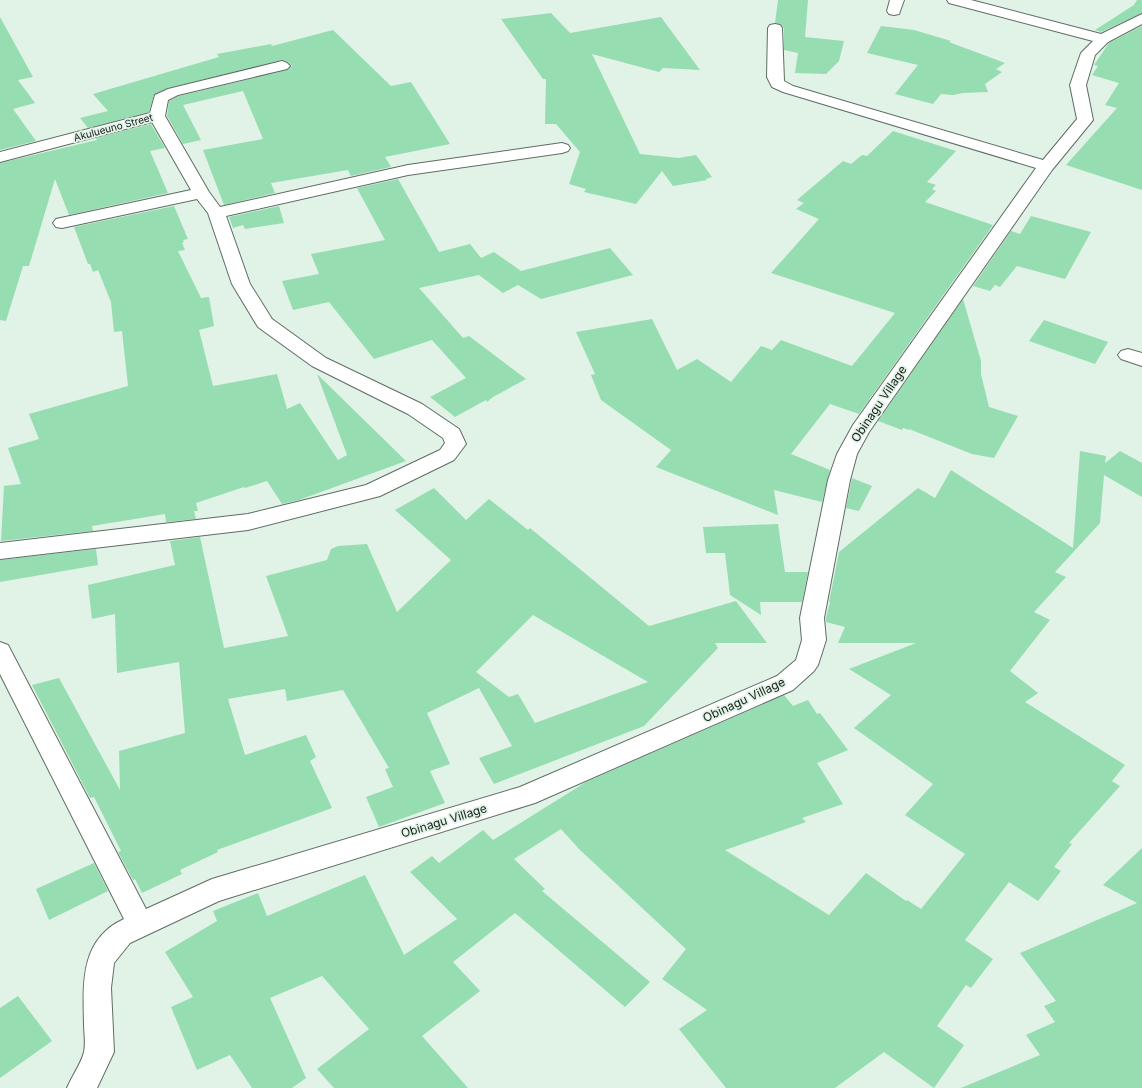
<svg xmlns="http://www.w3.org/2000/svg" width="1142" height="1088" viewBox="0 0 1142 1088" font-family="Inter,sans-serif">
  <rect width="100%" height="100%" fill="#e1f2e6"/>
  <g fill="#96deb1" fill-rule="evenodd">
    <path d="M778,0H808L805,37L844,41L839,61L826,74L795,73L798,53L784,50V28L780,24L775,23Z"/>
    <path d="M1137,0H1142V13L1101,32L1095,30L1134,5Z"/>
    <path d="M551,13L570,33L661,17L700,70L663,68L659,72L592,54L640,154L679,158L696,155L712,177L706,179L707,180L673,186L662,171L636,204L584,192L586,189L569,184L580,152L556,124H545L546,79H543L501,19Z"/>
    <path d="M0,17L33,77L18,80L35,103L13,109L36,141L0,150Z"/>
    <path d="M881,26L914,30L951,41L949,42L1005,63L996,69L1002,72L985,84L988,92L963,93L953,95L941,94L933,104L895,94L918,65L867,53Z"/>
    <path d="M1142,26V190L1066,165L1117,108L1105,105L1119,83L1092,75L1098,66L1094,65L1109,43Z"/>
    <path d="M333,30L391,86L411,82L450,144L385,157L391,167L351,176L348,170L271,183L275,193L224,205L203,150L263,139L243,91L183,105L201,140L183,144L167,116L169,101L179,96L287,70L292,66L288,62L282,60L168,88L154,95L149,112L88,128L80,118L108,111L93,94L219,57L217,54L271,44L272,46Z"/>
    <path d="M151,124L165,148L150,151L168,193L69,215L55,179L29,266H23L6,321L0,320V163L97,140L96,138Z"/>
    <path d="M893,131L956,151L927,182L936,185L932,189L936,191L925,202L993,225L859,414L830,404L791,454L830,470L822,502L774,490L778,515L656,467L671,450L601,400L591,375L595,374L576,332L652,319L677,370L697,359L731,382L761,346L772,350L781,340L852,366L895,313L771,273L819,219L796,209L804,203L797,200L843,161L851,164L862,155L867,156Z"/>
    <path d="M398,179L439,252L470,244L481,258L494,252L521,271L610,248L633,275L541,299L518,285L503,293L479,275L419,288L463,338L469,336L526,379L493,397L487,402L486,400L455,417L430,397L466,378L432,340L374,359L329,302L293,310L282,281L319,274L311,254L385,240L357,188Z"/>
    <path d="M174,206L188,239L183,240L184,242L182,243L185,250L178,251L201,298L209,297L214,326L199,330L213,386L277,374L287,409L300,403L338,460L347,455L317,374L406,461L299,500L282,504L267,481L245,488L244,487L196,503L198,511H194L196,519L166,522L165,514L92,526L93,531L1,541L4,486L21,484L8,448L39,439L29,414L128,386L122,331L114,332L111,302L98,270L93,272L90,264H88L74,227Z"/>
    <path d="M279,206L284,223L245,229L243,225L233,228L229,217Z"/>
    <path d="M1031,216L1091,232L1065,279L1017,266L1000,287L995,285L990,291L973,286L1011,231L1020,234Z"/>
    <path d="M963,299L981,361V374L989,407L1018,416L994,458L972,454L909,429V430L903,428L902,430L878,421Z"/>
    <path d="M1044,320L1108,342L1095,364L1029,341Z"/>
    <path d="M1080,451L1106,456L1105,463L1120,451L1142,463V497L1104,475L1100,523L1055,572L1066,577L1034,612L1050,620L1010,671L1038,693L1025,702L1125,765L1112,781L1120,786L1069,843L1072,844L1054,867L1061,871L1038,901L1009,882L965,940L993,959L971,988L966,985L937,1026L964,1045L934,1088L884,1052L835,1088H726L679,1029L707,1010L662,979L686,949L579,849L561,829L514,859L545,889L542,891L650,982L625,1007L515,913L453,962L480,991L422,1036L468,1088H334L317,1069L369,1029L322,976L270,998L306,1078L292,1088H252L230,1055L197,1070L171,1007L193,997L165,952L217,921L213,911L258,893L267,916L365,875L404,955L457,919L410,872L432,856L439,863L483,830L493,840L586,782L784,695L793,706L808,700L817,714L820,713L848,750L817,763L843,804L802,818L806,822L725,850L829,915L866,873L906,901L907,900L921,909L965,854L905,815L933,784L854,728L891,695L849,669L916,643H838L845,627L826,622V618L830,602H829L839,552L918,488L935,498L951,470L1073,548Z"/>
    <path d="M852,478L872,486L859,511L846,508Z"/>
    <path d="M434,488L466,520L489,499L528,530L530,528L649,626L736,601L767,643H715L718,648L644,726L494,784L479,758L512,746L479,688L427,713L450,764L430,771L445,803L379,827L366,797L393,787L385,769L389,768L343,690L287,701L285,689L228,699L245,755L306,735L316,757L310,761L332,808L217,850L218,852L180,870L182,874L142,893L135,879L133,880L118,852L121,851L94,797L90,798L32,685L59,678L120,790L119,751L185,733L179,662L117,673L115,614L92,619L88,585L175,565L170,541L200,537L224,648L288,636L266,576L327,560L331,549L338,546L367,544L397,612L451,560L395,510ZM533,615L648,682L535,723L518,694L509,697L476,672Z"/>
    <path d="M778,524L785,572H808L802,602H760L761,615L730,595L725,553H706L703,527Z"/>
    <path d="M96,549L98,565L0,582V560Z"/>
    <path d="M1142,848V1088H961L1040,1055L1026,1035L1055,1022L1044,1006L1056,1001L1020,953L1137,903L1103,885Z"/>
    <path d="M94,863L108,891L49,920L36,889Z"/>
    <path d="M18,996L52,1041L0,1078V1008Z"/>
  </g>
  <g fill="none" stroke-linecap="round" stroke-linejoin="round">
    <defs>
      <g id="minor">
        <path d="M890,0H904L899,14L894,15L889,14L887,11Z"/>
        <path d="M947,0H971L1101,34L1142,14V24L1108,42L1095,55L1086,85L1093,120L1052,170L869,432L857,454L850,480L824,618L826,640L818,665L814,671L793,690L535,803L219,901L130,943L114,963L111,988L114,1052L97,1088H67C72,1076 81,1064 84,1052C86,1043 84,1032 84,1024C83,983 80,939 124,919L0,674V642L8,645L146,909L212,879L520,787L777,676L796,660L802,640L800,618L828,480L837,454L853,425L1036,168L783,92L772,87L767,77L768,28L770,25L775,24L780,25L782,28L784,81L793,86L1043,160L1077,119L1070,85L1081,53L1093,41L949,3Z"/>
        <path d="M282,61L287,63L290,66L287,69L178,95L168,100L165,116L209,192L220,207L408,165L562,143L568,145L570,148L568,151L562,153L408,175L226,216L250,284L272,319L326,358L422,404L459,429L466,444L454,460L380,496L248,530L0,559V543L248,514L366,485L440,450L445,443L443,438L408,414L312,366L258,327L232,284L208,213L197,199L62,228L56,227L53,223L56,219L191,190L152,122L0,162V152L150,113L155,95L168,89Z"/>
        <path d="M1128,349L1142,353V366L1121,359L1118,355L1121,351Z"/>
      </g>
    </defs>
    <use href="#minor" stroke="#5f6d63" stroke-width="2"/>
    <use href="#minor" fill="#fff" fill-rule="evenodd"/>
  </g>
  <g text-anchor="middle" stroke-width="3.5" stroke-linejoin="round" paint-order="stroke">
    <g font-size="10" fill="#191f1b" stroke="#e1f2e6">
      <text transform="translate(113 127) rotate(-15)" y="4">Akulueuno Street</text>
    </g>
    <g font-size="12" fill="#191f1b" stroke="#e1f2e6">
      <text transform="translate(879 404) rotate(-56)" y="4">Obinagu Village</text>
      <text transform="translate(744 700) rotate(-25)" y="4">Obinagu Village</text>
      <text transform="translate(444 821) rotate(-17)" y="4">Obinagu Village</text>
    </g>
  </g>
</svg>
